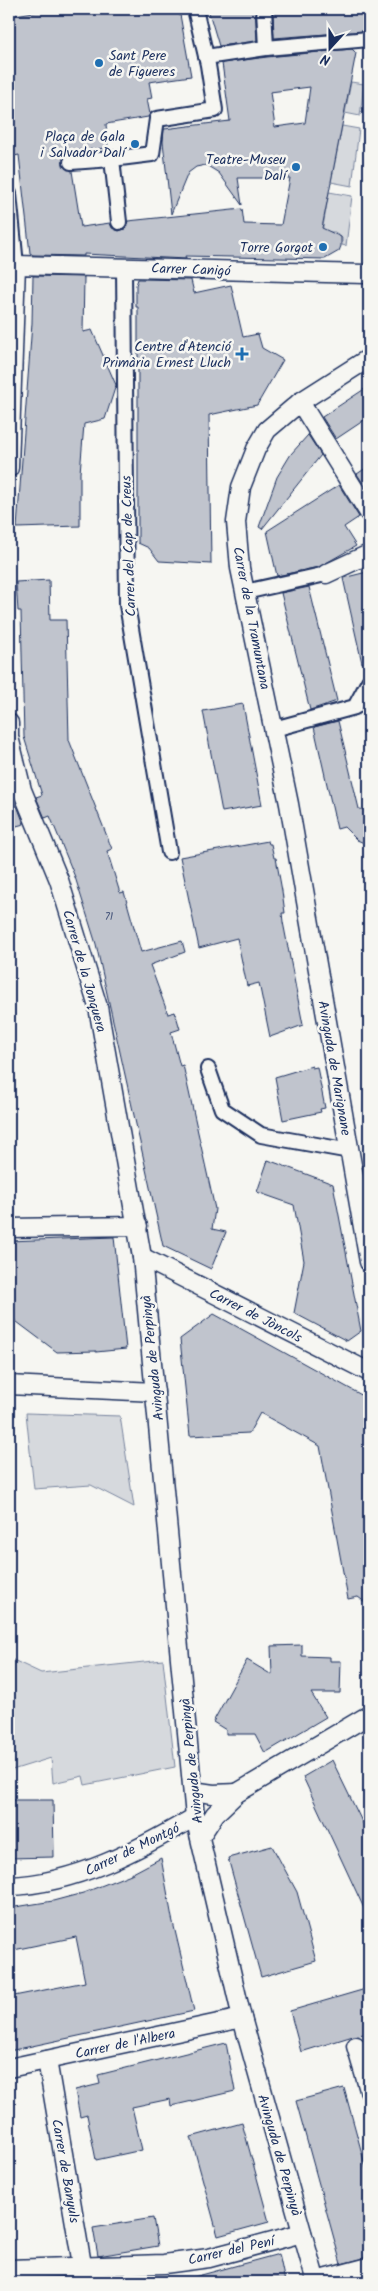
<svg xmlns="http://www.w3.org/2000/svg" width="378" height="2291" viewBox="0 0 378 2291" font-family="Kalam,sans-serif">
  <rect width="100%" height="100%" fill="#f6f6f2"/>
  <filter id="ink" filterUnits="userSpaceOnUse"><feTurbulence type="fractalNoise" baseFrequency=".02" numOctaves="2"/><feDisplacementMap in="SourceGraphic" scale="10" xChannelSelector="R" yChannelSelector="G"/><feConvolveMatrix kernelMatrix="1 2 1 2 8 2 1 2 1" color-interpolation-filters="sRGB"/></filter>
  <g filter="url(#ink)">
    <g fill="#d6d9dd" stroke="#78849e">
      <path d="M351,82L364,84L360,116L345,113Z"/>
      <path d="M342,126L359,129L352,186L331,182Z"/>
      <path d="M329,192L352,196L346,246L342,245V238L335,232H322Z"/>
      <path d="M26,1413L120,1416L134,1507L91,1485L34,1489Z"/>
      <path d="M9,1658L41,1673L163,1660L175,1767L85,1785L83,1776L53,1783L51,1758L9,1771Z"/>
    </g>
    <g fill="#c0c4cd" stroke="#1b2f5e" fill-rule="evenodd">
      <path d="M52,9H179L191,76L149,82L152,98L147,99L150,114L148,117L106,124L108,148L69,151V154L63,158L64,166L72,171L81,227L110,223L112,228L119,231L125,229L128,221L242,209L244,224L281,225L290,178H238L242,205L219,173L206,165L196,167L188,173L171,214L163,142L164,129L230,121L222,63L267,57L352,49L356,53L322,228L341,237V246L339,251L325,259L185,256L186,259L84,254V256L33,255L30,253L19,155L14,156L9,110V16ZM310,87L305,123L275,127L270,92Z"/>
      <path d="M208,9H255L257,41L219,46Z"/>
      <path d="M273,9H366L365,31L274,38Z"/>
      <path d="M33,276L84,277L83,332L92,330L116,385L105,419L84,424L80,473V526L17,528L32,323Z"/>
      <path d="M138,279L191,280L194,293L231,285L243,337L258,334L262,348L283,360L257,405L209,415L211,564L159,561L149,548L138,543V307H136V285Z"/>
      <path d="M369,386V417L336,439L322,417Z"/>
      <path d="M308,435L321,455L262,529L259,527L277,477L291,454Z"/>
      <path d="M369,466V487L367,489L357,474Z"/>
      <path d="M339,485L359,517L344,527L356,546L319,567L277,576L267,531Z"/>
      <path d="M367,572L369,581V662L362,663L343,578Z"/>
      <path d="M49,580L50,620H66L69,740L112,849L107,851L120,893L124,892L141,952L182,941L185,952L150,965L168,1014L175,1012L180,1029L171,1032L180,1066L183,1065L215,1209L212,1229L226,1232L211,1269L163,1246L96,944L75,877L50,816L45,818L36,797L42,795L24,737L21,611H18L16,582Z"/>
      <path d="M309,587L337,701L310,710L281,593Z"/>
      <path d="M243,704L262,805L222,812L203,711Z"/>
      <path d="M338,721L359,809L369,810V845L357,840L344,827L337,829L314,727Z"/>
      <path d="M16,803L24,824L9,828V804Z"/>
      <path d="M268,841L269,844H271L274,858H276L282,891L285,913H282L283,922L303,1025L270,1037L259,983L247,986L237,938L199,948L180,857Z"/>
      <path d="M312,1066V1068L317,1067L325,1108L320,1109L321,1112L283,1120L275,1077Z"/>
      <path d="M268,1160L333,1184L361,1331L347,1341L294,1313L304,1261L294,1205L257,1192Z"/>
      <path d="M114,1237L126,1349L96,1352V1351L57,1352L9,1316V1241Z"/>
      <path d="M214,1314L365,1397L369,1403V1605L358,1597L348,1599L320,1446L260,1413L249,1433L190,1436L180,1339Z"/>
      <path d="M302,1645V1656L330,1657V1661H341L340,1693H311L326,1717L265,1753L255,1734H226V1730L213,1722L247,1660L272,1675L271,1646Z"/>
      <path d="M332,1760L369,1836V1919L303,1777Z"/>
      <path d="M9,1800H53L54,1857L9,1858Z"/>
      <path d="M272,1846L297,1892L316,1961L261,1977L228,1858Z"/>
      <path d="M161,1858L172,1918L194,2011L9,2051V1997L85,1982L76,1937L9,1951V1908L53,1901L83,1893L131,1874Z"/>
      <path d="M369,1988V2033L353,2036L301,2052L290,2011Z"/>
      <path d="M226,2043L235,2091L171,2106L170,2099L132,2107L142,2150L96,2160L87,2115L80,2117L75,2090L100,2084L98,2075Z"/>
      <path d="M344,2088L369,2179V2257L341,2264L296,2101Z"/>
      <path d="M242,2123L269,2222L218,2236L191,2137Z"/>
      <path d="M153,2218L158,2246L98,2256L93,2228Z"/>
      <path d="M279,2254L285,2282H195L194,2277Z"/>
    </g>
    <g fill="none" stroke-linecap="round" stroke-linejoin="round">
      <defs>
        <g id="pedestrian">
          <path d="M264,9L266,48"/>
          <path d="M206,57L266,48L369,39"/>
          <path d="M71,162L112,159"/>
          <path d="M9,194L16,265"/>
          <path d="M119,222L112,159L152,154L157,119L215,110L208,65L195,9"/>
          <path d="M124,267L127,605L169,852"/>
          <path d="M245,592L326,574"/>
          <path d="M274,729L355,707L369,681"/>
          <path d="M208,1069L222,1109L261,1135L350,1151"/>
        </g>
        <g id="minor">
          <path d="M369,358L300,402L267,430L256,449L241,487L236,522L240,568L289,804L369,1262"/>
          <path d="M300,402L369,513"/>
          <path d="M9,468L16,265L365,274"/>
          <path d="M326,574L369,554"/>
          <path d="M9,723V737L22,790L59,880L98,1007L142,1257L195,1817L242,2018L316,2282"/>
          <path d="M9,1228L138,1226"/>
          <path d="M142,1257L369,1372"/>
          <path d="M9,1385L155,1392"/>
          <path d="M193,1791L213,1794L237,1793"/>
          <path d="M200,1837L215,1814L237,1793L369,1715"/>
          <path d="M9,1886C76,1884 138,1850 195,1817"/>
          <path d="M356,2046L369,2090"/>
          <path d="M47,2060L85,2282"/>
          <path d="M9,2068L242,2018"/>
          <path d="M9,2269L164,2264L209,2258L302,2233"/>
          <path d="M316,2281L369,2267"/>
        </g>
      </defs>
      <use href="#pedestrian" stroke="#1b2f5e" stroke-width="18"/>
      <use href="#minor" stroke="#1b2f5e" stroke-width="21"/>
      <use href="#pedestrian" stroke="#f6f6f2" stroke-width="14"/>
      <use href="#minor" stroke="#f6f6f2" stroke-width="18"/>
    </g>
  </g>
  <g fill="#1f6fb2" stroke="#f6f6f2" stroke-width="2">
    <circle cx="99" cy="63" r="5"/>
    <circle cx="135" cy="144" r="5"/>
    <circle cx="296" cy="167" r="5"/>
    <circle cx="323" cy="247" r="5"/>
    <path d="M239.5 346.5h5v5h5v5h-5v5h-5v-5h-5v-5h5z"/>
  </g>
  <g text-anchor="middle" stroke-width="5" stroke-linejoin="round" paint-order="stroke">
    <g font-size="11" fill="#44547a">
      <text x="109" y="920">71</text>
    </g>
    <g font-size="14" fill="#1b2f5e" stroke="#f6f6f2" text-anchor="end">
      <text x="109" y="60" text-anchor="start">Sant Pere<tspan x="109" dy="16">de Figueres</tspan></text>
      <text x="125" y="141">Plaça de Gala<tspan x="125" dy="16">i Salvador Dalí</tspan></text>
      <text x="286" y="164">Teatre-Museu<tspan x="286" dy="16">Dalí</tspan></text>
      <text x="313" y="252">Torre Gorgot</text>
      <text x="231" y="351">Centre d'Atenció<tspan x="231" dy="16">Primària Ernest Lluch</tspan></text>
    </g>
    <g font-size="14" fill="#1b2f5e" stroke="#f6f6f2">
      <text transform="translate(191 269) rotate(2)" y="5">Carrer Canigó</text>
      <text transform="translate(128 546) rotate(-92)" y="5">Carrer del Cap de Creus</text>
      <text transform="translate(252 618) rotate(79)" y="5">Carrer de la Tramuntana</text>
      <text transform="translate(85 971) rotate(74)" y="5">Carrer de la Jonquera</text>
      <text transform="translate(335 1068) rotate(80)" y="5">Avinguda de Marignane</text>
      <text transform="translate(256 1315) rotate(27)" y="5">Carrer de Jòncols</text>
      <text transform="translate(152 1358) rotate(-96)" y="5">Avinguda de Perpinyà</text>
      <text transform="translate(191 1761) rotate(-96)" y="5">Avinguda de Perpinyà</text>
      <text transform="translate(132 1849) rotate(-26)" y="5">Carrer de Montgó</text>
      <text transform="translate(125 2043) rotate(-12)" y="5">Carrer de l'Albera</text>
      <text transform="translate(280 2155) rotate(74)" y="5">Avinguda de Perpinyà</text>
      <text transform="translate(66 2171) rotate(80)" y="5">Carrer de Banyuls</text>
      <text transform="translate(231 2250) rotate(-13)" y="5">Carrer del Pení</text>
    </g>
  </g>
  <rect width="378" height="2291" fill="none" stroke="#f6f6f2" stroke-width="30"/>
  <rect x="15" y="15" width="348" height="2261" fill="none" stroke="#1b2f5e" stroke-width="2" filter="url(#ink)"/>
  <g transform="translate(330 48) rotate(201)" stroke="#f6f6f2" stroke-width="4" paint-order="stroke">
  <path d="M0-4L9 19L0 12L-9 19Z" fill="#1b2f5e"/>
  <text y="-8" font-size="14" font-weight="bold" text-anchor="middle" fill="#1b2f5e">N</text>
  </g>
</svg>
